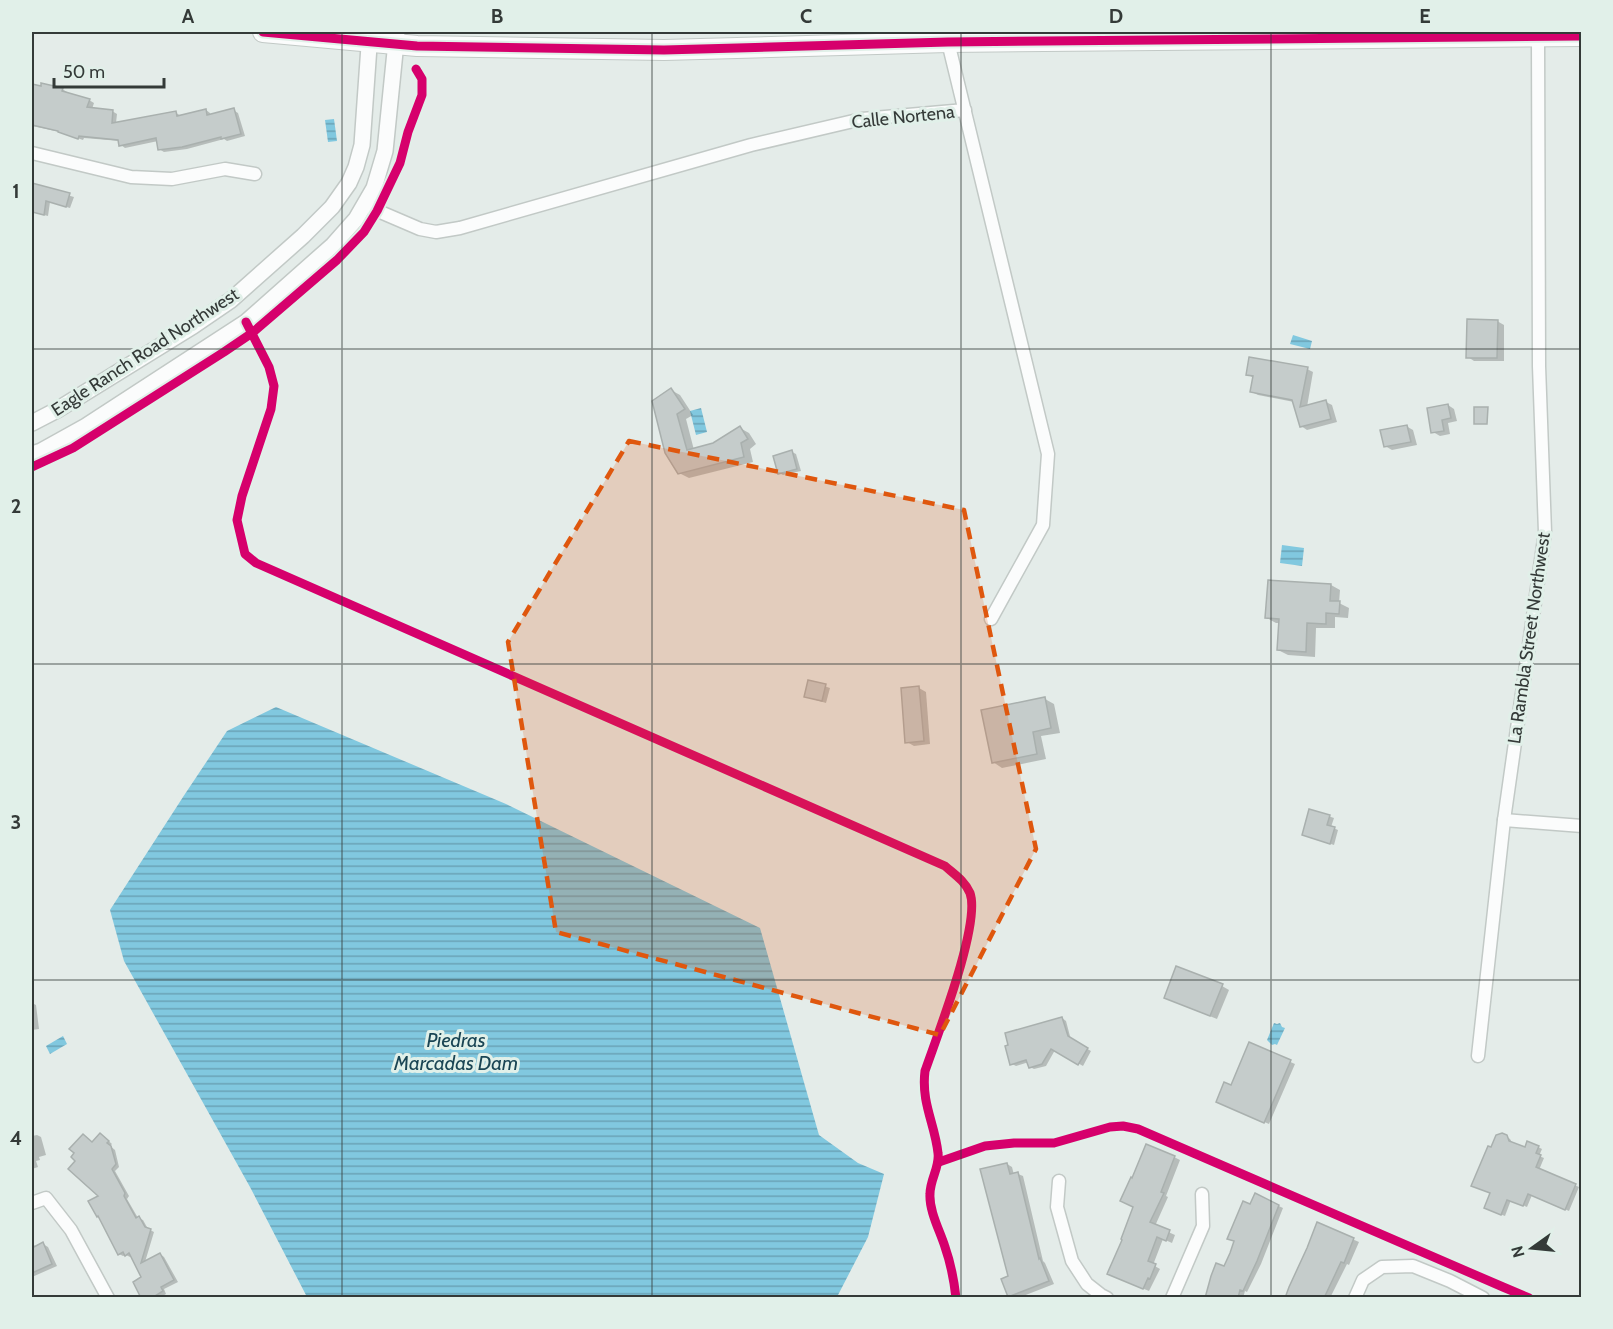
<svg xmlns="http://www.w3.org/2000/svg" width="1613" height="1329" viewBox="0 0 1613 1329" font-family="Cabin,sans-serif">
  <defs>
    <pattern id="water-rules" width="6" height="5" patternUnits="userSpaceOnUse" patternTransform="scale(1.5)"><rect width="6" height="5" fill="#81c8df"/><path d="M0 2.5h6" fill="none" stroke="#6aa3b6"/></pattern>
  </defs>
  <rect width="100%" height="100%" fill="#e4ece9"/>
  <g fill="url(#water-rules)">
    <path d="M334,119L337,141L328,142L325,120Z"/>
    <path d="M1293,335L1312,341L1310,349L1290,344Z"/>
    <path d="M701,408L707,432L696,435L690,411Z"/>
    <path d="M1282,545L1304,548L1302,566L1280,563Z"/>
    <path d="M276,707L506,804L760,928L819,1135L858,1163L884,1174L868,1237L837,1297H307L250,1187L124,961L110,910L183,797L227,731Z"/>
    <path d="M1274,1023L1277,1024L1280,1023L1282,1027L1285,1028L1277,1045L1275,1044L1272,1045L1267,1040Z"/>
    <path d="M63,1036L67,1044L50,1054L46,1046Z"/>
  </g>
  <g fill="#0003">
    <path d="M32,86L42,88L62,89L67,92V94L89,100L94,103L92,109L112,111L117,114L116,123L176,113L181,116L206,110L210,113L211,116L233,110L238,113L245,136L227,141L224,139L187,149L164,152L159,149L158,141L125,148L121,145L120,141L84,138L83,140L60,132L32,126Z"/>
    <path d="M32,185L74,197L70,208L50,202L48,216L32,212Z"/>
    <path d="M1497,321L1504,325V361H1474L1468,357Z"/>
    <path d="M1307,369L1313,372L1307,407L1326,402L1332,405L1337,422L1307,430L1301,426L1294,402L1258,395L1252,392L1254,378L1247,374Z"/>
    <path d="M671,390L680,395L693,415L686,419L694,450L713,445L740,428L749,433L756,444L750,449L753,462L689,478L679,473Z"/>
    <path d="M1448,405L1454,409L1457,421L1448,423L1450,434L1440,436L1433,432Z"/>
    <path d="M1406,426L1413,430L1417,445L1392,450L1385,446Z"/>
    <path d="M792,452L796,454L801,471L783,475L779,473Z"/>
    <path d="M1331,585L1340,590L1339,603L1349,608L1348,618L1335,617V628H1316L1315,657L1288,655L1278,650L1280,623H1276L1267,618Z"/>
    <path d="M809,681L830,688L826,703L809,698Z"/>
    <path d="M919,688L926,692L930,744L914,746L907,742Z"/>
    <path d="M1045,699L1054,704L1060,733L1041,736L1046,759L1002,768L993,762Z"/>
    <path d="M1310,810L1334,818L1331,827L1338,830L1334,845L1303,835Z"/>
    <path d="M1222,986L1229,990L1217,1019L1172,1001Z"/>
    <path d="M32,1003L36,1005L39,1029L32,1030Z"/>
    <path d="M1062,1018L1066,1021L1071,1040L1091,1051L1083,1066L1055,1050L1046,1066L1034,1069L1030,1067L1029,1062L1016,1066L1012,1064L1010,1046Z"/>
    <path d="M1250,1044L1295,1064L1269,1124L1222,1104L1232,1086Z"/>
    <path d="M37,1135L41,1137L46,1155L39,1157L40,1160L36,1161L38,1167L32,1169V1136Z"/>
    <path d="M1506,1136L1510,1139L1513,1144L1526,1149L1538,1147L1542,1149L1539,1156L1544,1158L1539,1170L1579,1187L1569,1211L1532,1195L1527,1207L1511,1200L1505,1216L1489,1210L1491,1193L1492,1149Z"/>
    <path d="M104,1137L112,1144L110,1146L115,1150L119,1167L115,1171L129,1196L127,1199L138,1218L143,1220L148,1229L154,1232L145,1262L160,1254L164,1257L178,1282L164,1289L166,1294L159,1298H143L144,1277L132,1256L130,1257L126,1255L123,1256L119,1254L100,1196L93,1143Z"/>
    <path d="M1174,1157L1180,1160L1166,1196L1168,1197L1155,1226L1175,1235L1172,1243L1163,1239L1153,1265L1160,1269L1149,1291L1115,1277Z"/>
    <path d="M1007,1164L1012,1167L1014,1175L1018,1174L1023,1176L1043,1261L1045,1263L1054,1284L1018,1298L1009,1296L1010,1277Z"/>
    <path d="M1255,1195L1283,1208L1261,1264L1247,1292L1245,1291L1243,1298H1207L1225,1268Z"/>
    <path d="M1318,1224L1359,1242L1349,1265L1347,1264L1330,1298H1287Z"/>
    <path d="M32,1243L36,1247L43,1244L48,1247L57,1266L32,1277Z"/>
  </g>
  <g fill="#c5cccb" stroke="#a9b0ae" stroke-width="1.5">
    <path d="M41,83L63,88L62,91L90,99L87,107L113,110L112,123L176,111L177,116L206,109L207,115L234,108L241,134L221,139V137L182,147L158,150L156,138L119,146L118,140L79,136L78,139L58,132V131L32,125V84L41,86Z"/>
    <path d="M32,183L70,193L66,207L46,201L44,215L32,212Z"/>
    <path d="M1467,319L1498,320L1497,358H1466Z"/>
    <path d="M1249,357L1308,367L1300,407L1326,400L1331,419L1300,427L1292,400L1250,392L1253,376L1246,375Z"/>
    <path d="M671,388L685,409L677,414L687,450L713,443L740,426L748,439L741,443L744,457L678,474L665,453L652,401Z"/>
    <path d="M1448,404L1451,418L1442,420L1444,431L1431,433L1427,408Z"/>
    <path d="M1474,407H1488L1487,424H1474Z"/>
    <path d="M1407,425L1411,442L1384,447L1380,430Z"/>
    <path d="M792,450L797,469L778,474L773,456Z"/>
    <path d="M1268,580L1331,584L1330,601H1340L1339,614L1326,613V624L1307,623L1306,652L1277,650L1279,619L1265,618Z"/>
    <path d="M808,680L826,684L822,701L804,697Z"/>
    <path d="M919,686L924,741L905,743L901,688Z"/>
    <path d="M1045,697L1051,728L1033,732L1037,754L992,763L981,710Z"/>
    <path d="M1309,809L1330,815L1327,825L1335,827L1330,844L1302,835Z"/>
    <path d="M1176,966L1223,984L1210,1016L1164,998Z"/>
    <path d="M1062,1017L1068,1036L1088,1048L1078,1065L1051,1049L1042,1064L1029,1068L1026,1060L1010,1065L1005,1046L1008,1045L1005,1033Z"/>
    <path d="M1249,1042L1291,1060L1264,1123L1216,1102L1224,1082L1231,1085Z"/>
    <path d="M100,1133L109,1141L107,1143L111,1146L116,1164L112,1169L125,1193L124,1196L136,1218L139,1216L145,1227L151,1229L141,1263L160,1253L174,1280L161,1287L163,1291L152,1298H141L133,1282L141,1277L129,1253L125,1256L123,1252L118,1255L98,1216L97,1217L88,1201L98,1196L68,1169L75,1161L71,1157L74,1153L69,1149L83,1134L92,1142Z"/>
    <path d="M1502,1133L1507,1135L1509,1141L1525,1147L1527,1141L1539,1146L1536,1153L1541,1155L1536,1167L1576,1184L1565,1210L1528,1194L1523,1206L1507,1200L1501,1215L1484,1208L1490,1193L1471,1186L1488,1146L1491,1147L1496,1135Z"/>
    <path d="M1146,1144L1175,1156L1161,1192L1164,1193L1150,1222L1170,1230L1166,1241L1157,1237L1148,1261L1156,1264L1150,1279L1148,1278L1143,1289L1107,1274L1122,1240L1121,1239L1133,1207L1120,1201L1131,1177L1132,1178Z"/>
    <path d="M1007,1163L1010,1174L1018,1172L1039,1259L1040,1258L1049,1281L1008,1297L1001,1279L1008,1276L980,1169Z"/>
    <path d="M1255,1193L1279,1205L1257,1261L1243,1291L1240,1290L1238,1298H1205L1211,1276L1216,1263L1224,1266L1230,1253L1234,1241L1227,1239L1243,1201L1250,1204Z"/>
    <path d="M1317,1222L1354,1238L1344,1263L1341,1262L1324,1298H1285L1289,1287L1307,1248Z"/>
    <path d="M43,1242L52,1264L32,1273V1248Z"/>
  </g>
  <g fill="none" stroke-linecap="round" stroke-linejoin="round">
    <defs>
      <g id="minor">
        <path d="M948,42L1048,454L1043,525L991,619"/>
        <path d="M32,153L131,177L172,179L225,169L255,174"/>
        <path d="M364,205L420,229L436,232L460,228L751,145L862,119L965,110"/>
        <path d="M1504,820L1582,826"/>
        <path d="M1478,1056L1504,820L1545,532L1539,366L1538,37"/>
        <path d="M1059,1181L1057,1207L1072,1261L1087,1284L1101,1295L1107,1298"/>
        <path d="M32,1203L46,1198L71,1230L108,1298"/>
        <path d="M1172,1298L1203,1226L1202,1194"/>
        <path d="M1355,1298L1363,1280L1382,1267L1413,1266L1450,1281L1483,1298"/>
      </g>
      <g id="tertiary">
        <path d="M32,423L57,410L193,326L231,300L303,236L332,207L349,183L356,167L362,145L370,32"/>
        <path d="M32,454L41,451L86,426L246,322L333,245L356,219L374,188L385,151L397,32"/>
      </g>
      <path id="primary" d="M263,32L417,46L664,50L948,42L1582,36"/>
    </defs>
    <use href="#minor" stroke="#c2c9c6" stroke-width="15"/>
    <use href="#tertiary" stroke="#c2c9c6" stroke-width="18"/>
    <use href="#primary" stroke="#c2c9c6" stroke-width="22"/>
    <use href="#minor" stroke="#fbfcfc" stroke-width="12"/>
    <use href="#tertiary" stroke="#fbfcfc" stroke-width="15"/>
    <use href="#primary" stroke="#fbfcfc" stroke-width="20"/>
    <defs>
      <g id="cycleway">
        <path d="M263,32L417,46L664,50L948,42L1582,36"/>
        <path d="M246,322L269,367L274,386L271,409L242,496L237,520L245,554L256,563L945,866C954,874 965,881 970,893C981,924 937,1036 925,1071C921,1103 935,1124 938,1153C940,1167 930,1179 930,1194C929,1211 940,1231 945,1247C951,1264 954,1280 956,1298"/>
        <path d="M32,467L73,448L224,352L252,333L337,260L364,232L377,211L400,163L408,132L422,95V79L416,69"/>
        <path d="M939,1162L985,1146L1014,1143H1054L1110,1127L1123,1126L1138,1129L1503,1287L1529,1298"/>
      </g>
    </defs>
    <use href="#cycleway" stroke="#e1f0e9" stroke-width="13"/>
    <use href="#cycleway" stroke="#d6006c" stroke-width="9"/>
  </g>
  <path fill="#df570e" fill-opacity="0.2" stroke="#df570e" stroke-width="4.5" stroke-dasharray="12 8" stroke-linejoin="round" d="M629,441L964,510L1036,849L940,1035L556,932L508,642Z"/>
  <path fill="none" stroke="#343a38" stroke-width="1.5" stroke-opacity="0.55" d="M342,32V1298M652,32V1298M961,32V1298M1271,32V1298M32,349H1582M32,664H1582M32,980H1582"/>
  <g text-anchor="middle" stroke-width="6" stroke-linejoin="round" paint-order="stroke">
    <g font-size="18" fill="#343a38" stroke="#e1f0e9">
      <text transform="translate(903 117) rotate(-6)" y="6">Calle Nortena</text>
      <text transform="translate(145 352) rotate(-33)" y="6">Eagle Ranch Road Northwest</text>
      <text transform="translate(1529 638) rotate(-82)" y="6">La Rambla Street Northwest</text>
    </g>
    <g font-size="20" font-style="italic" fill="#1a4554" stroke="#e1f0e9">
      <text x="456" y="1047">Piedras<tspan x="456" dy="23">Marcadas Dam</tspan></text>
    </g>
  </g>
  <rect width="1613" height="1329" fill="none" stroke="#e1f0e9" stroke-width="66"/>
  <g transform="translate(1532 1248) rotate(255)" stroke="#e1f0e9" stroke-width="4.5" paint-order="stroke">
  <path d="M0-4.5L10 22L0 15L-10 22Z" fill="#343a38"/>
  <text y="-9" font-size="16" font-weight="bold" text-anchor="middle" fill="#343a38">N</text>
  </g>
  <path d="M54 78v9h110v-9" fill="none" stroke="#343a38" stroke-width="3"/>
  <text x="63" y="78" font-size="18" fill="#343a38" stroke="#e1f0e9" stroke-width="4.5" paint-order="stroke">50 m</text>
  <rect x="33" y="33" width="1547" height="1263" fill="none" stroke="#343a38" stroke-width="2"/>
  <g font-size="20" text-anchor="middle" font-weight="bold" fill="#343a38">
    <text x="188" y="23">A</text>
    <text x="497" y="23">B</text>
    <text x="806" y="23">C</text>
    <text x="1116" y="23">D</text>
    <text x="1425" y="23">E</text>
    <text x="16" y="198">1</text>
    <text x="16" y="513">2</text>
    <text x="16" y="829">3</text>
    <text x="16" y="1145">4</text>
  </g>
</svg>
